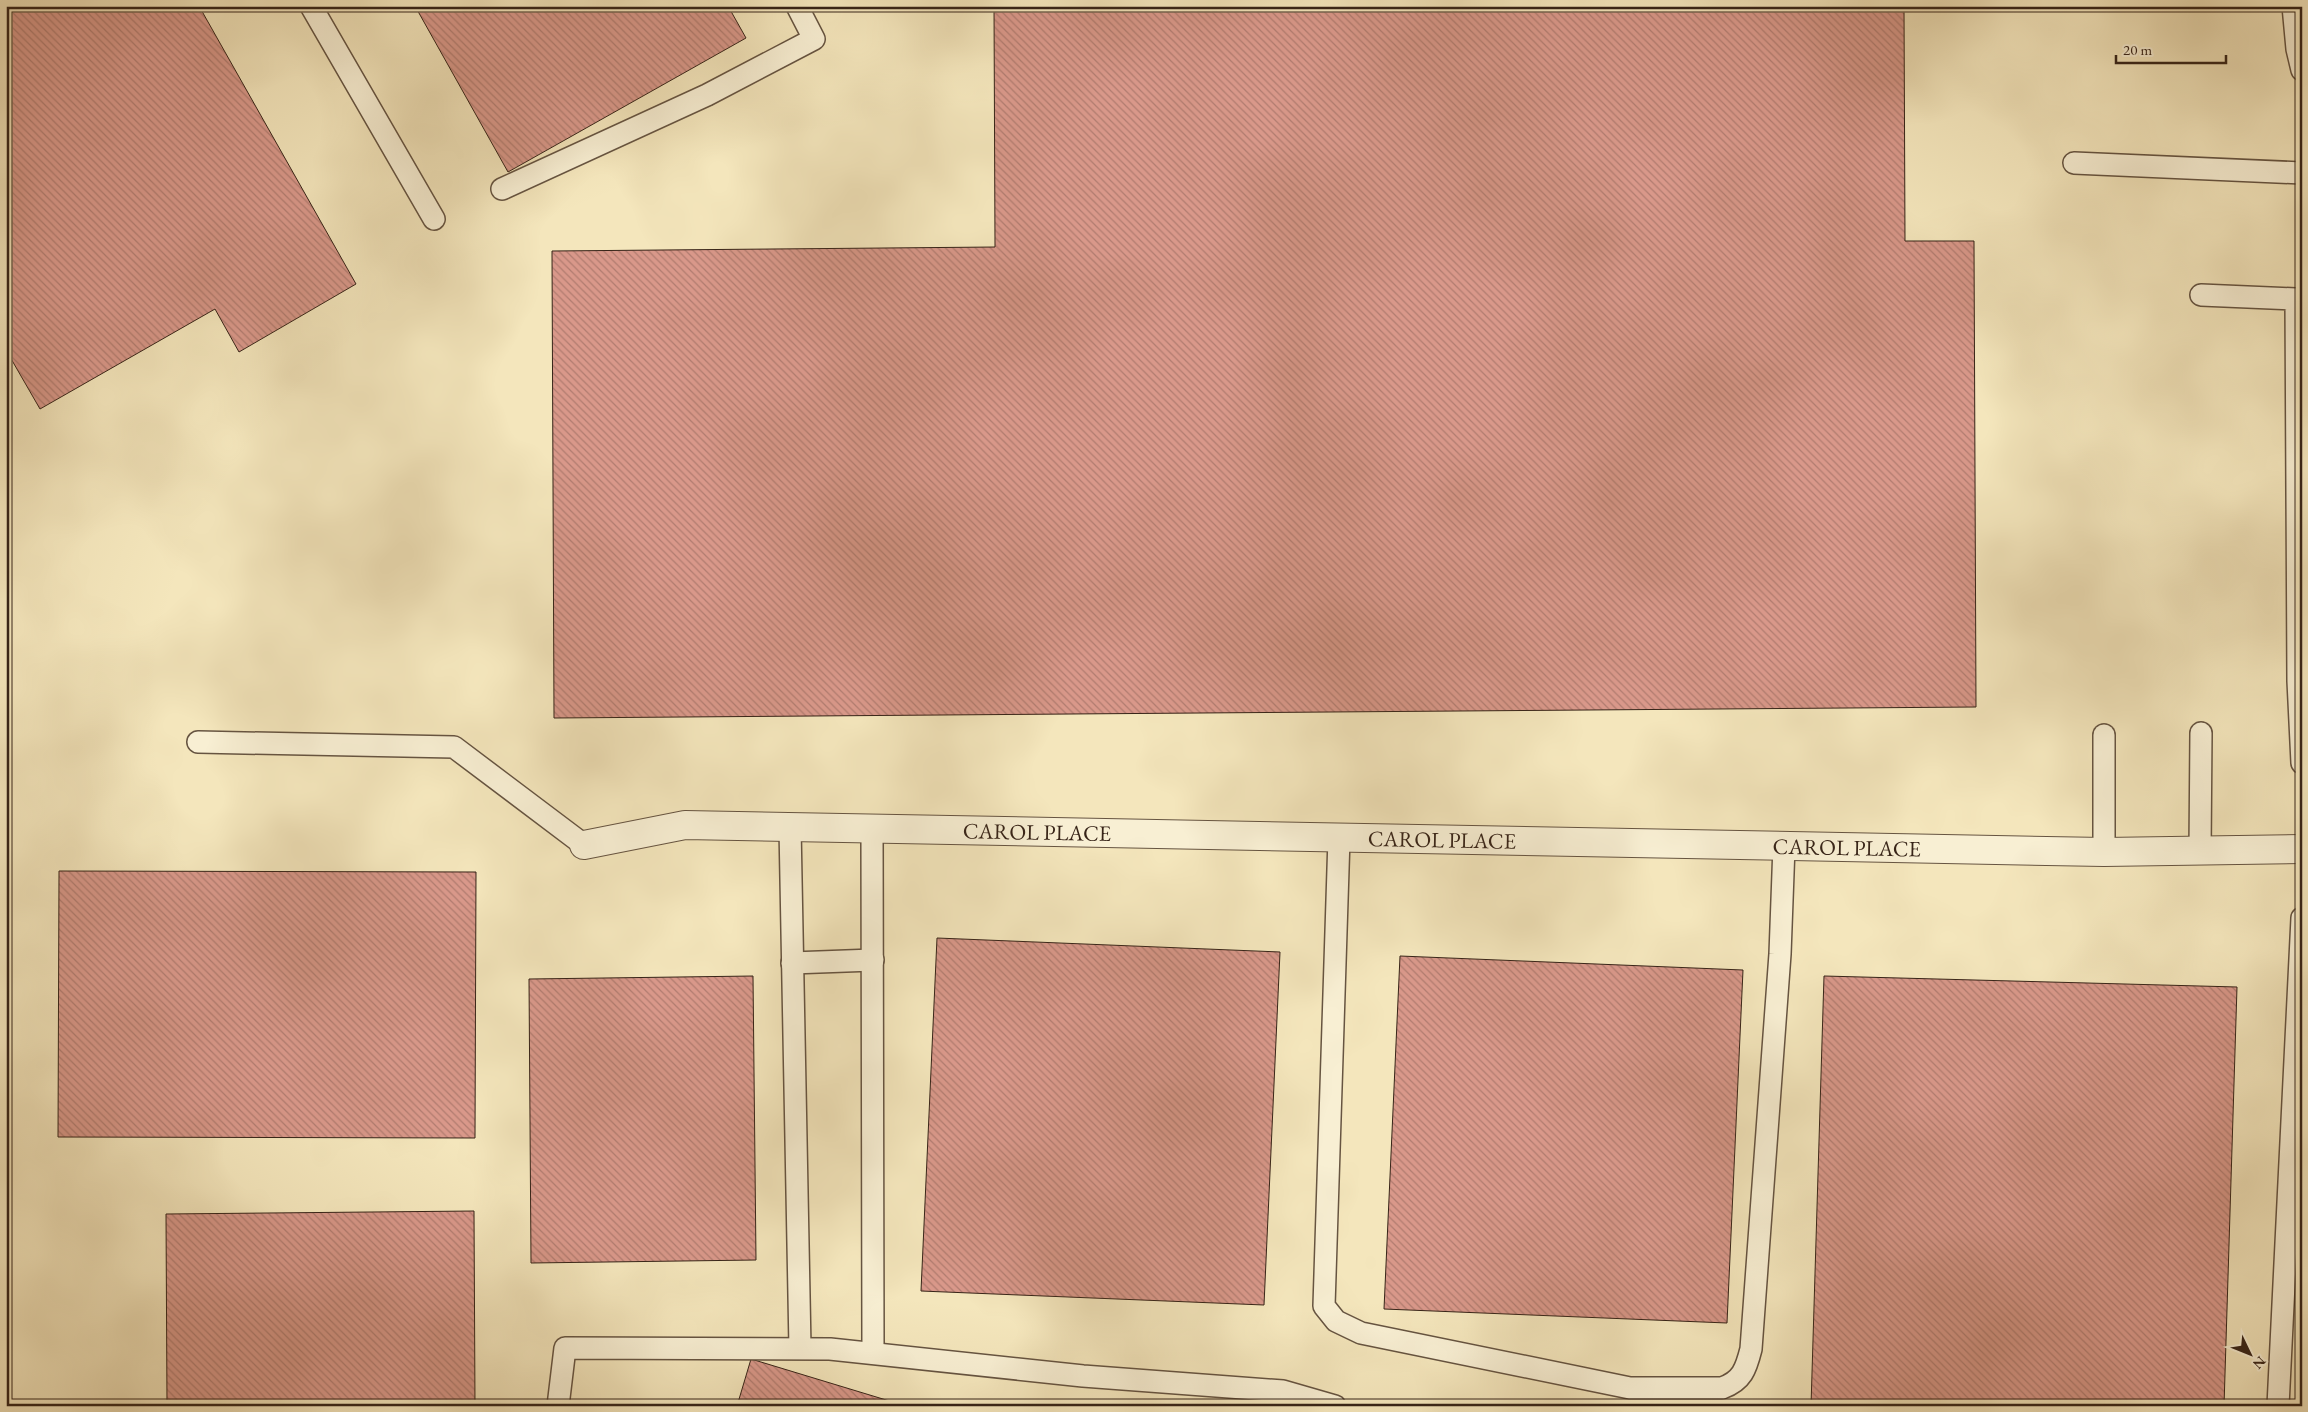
<svg xmlns="http://www.w3.org/2000/svg" width="2308" height="1412" viewBox="0 0 2308 1412" font-family="'EB Garamond',serif">
  <defs>
    <pattern id="building-back-hatch" width="6" height="6" patternUnits="userSpaceOnUse" patternTransform="scale(1.25)"><rect width="6" height="6" fill="#d9988a"/><path d="M-1 5l2 2M0 0l6 6M5-1l2 2" fill="none" stroke="#b17c70"/></pattern>
  </defs>
  <rect width="100%" height="100%" fill="#f4e6bc"/>
  <filter id="stains"><feTurbulence type="fractalNoise" baseFrequency=".004" numOctaves="4"/><feColorMatrix values="0 0 0 0 .2 0 0 0 0 .09 0 0 0 0 .02 0 0 0 .5 -.17"/></filter>
  <radialGradient id="worn" r=".72"><stop offset=".6" stop-color="#630" stop-opacity="0"/><stop offset="1" stop-color="#630" stop-opacity=".3"/></radialGradient>
  <g fill="url(#building-back-hatch)" stroke="#372418">
    <path d="M6,6H199L356,284L239,352L215,309L40,409L6,350Z"/>
    <path d="M415,6H728L746,38L508,172Z"/>
    <path d="M994,6H1904L1905,241H1974L1976,707L554,718L552,251L995,247Z"/>
    <path d="M59,871L476,872L475,1138L58,1137Z"/>
    <path d="M937,938L1280,952L1264,1305L921,1291Z"/>
    <path d="M1400,956L1743,970L1727,1323L1384,1309Z"/>
    <path d="M753,976L756,1260L531,1263L529,979Z"/>
    <path d="M1824,976L2237,987L2224,1406H1811Z"/>
    <path d="M474,1211L475,1406H167L166,1214Z"/>
    <path d="M751,1359L906,1406H737Z"/>
  </g>
  <g fill="none" stroke-linecap="round" stroke-linejoin="round">
    <defs>
      <g id="service">
        <path d="M311,6L434,219"/>
        <path d="M2293,6L2297,49L2302,70"/>
        <path d="M2074,163L2302,173"/>
        <path d="M502,189L707,95L814,39L797,6"/>
        <path d="M2201,295L2296,299L2298,681L2302,763"/>
        <path d="M198,742L454,747L584,845"/>
        <path d="M790,827L800,1348"/>
        <path d="M872,828L873,1353"/>
        <path d="M1339,838L1324,1306L1336,1321L1361,1333L1630,1388H1722C1742,1381 1746,1369 1751,1349L1780,954L1784,846"/>
        <path d="M2104,852V735"/>
        <path d="M2200,852L2201,733"/>
        <path d="M792,963L873,960"/>
        <path d="M558,1406L565,1348L830,1349L1083,1376L1283,1391L1335,1406"/>
        <path d="M2278,1406L2302,918"/>
      </g>
      <g id="minor">
        <path id="s1" d="M584,845L685,825L2104,852L2302,849"/>
      </g>
    </defs>
    <use href="#service" stroke="#665441" stroke-width="24"/>
    <use href="#minor" stroke="#665441" stroke-width="30"/>
    <use href="#service" stroke="#f8efd3" stroke-width="21"/>
    <use href="#minor" stroke="#f8efd3" stroke-width="28"/>
  </g>
  <g text-anchor="middle" stroke-width="4" stroke-linejoin="round" paint-order="stroke">
    <g font-size="22" fill="#372418" stroke="#f8efd3">
      <text dy="8" stroke="none"><textPath href="#s1" startOffset="455">CAROL PLACE</textPath></text>
      <text dy="8" stroke="none"><textPath href="#s1" startOffset="860">CAROL PLACE</textPath></text>
      <text dy="8" stroke="none"><textPath href="#s1" startOffset="1265">CAROL PLACE</textPath></text>
    </g>
  </g>
  <rect width="2308" height="1412" fill="none" stroke="#f4e6bc" stroke-width="25"/>
  <rect x="8" y="8" width="2293" height="1397" fill="none" stroke="#372418" stroke-width="2.5"/>
  <rect x="12" y="12" width="2283" height="1387" fill="none" stroke="#372418"/>
  <g transform="translate(2250 1354) rotate(133)" stroke="#f8efd3" stroke-width="4" paint-order="stroke">
  <path d="M0-4L9 19L0 12L-9 19Z" fill="#372418"/>
  <text y="-8" font-size="14" font-weight="bold" text-anchor="middle" fill="#372418">N</text>
  </g>
  <path d="M2116 55v8h110v-8" fill="none" stroke="#372418" stroke-width="2.5"/>
  <text x="2123" y="55" font-size="15" fill="#372418" stroke="#f8efd3" stroke-width="4" paint-order="stroke">20 m</text>
  <rect width="100%" height="100%" filter="url(#stains)"/>
  <rect width="100%" height="100%" fill="url(#worn)"/>
</svg>
